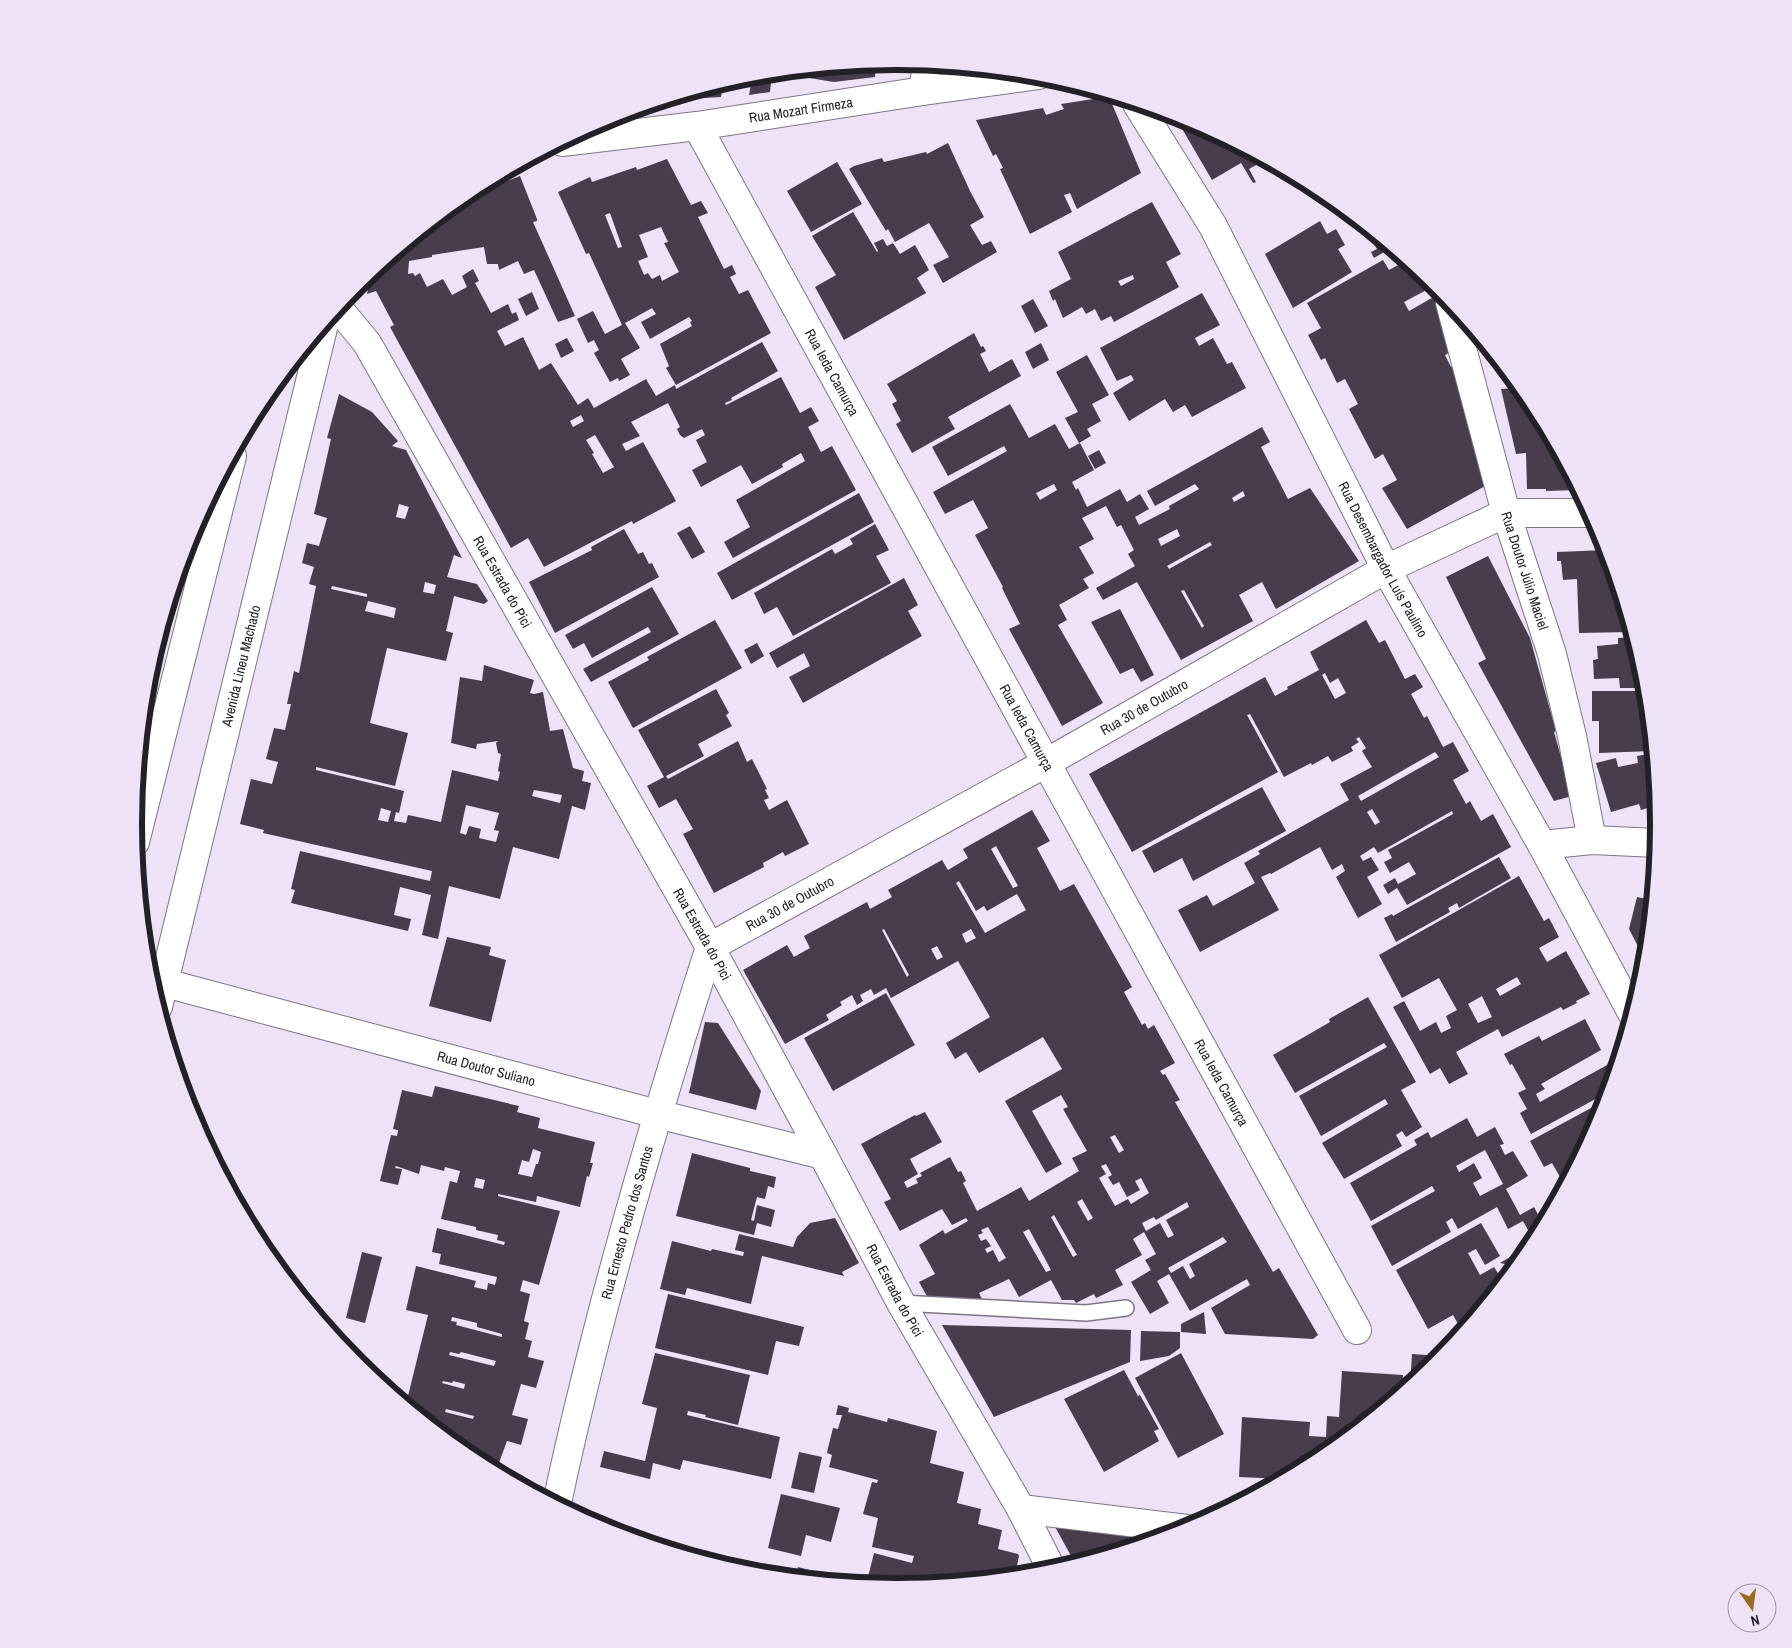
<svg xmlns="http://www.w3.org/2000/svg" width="1792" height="1648" viewBox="0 0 1792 1648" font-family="'Archivo Narrow',sans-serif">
  <rect width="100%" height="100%" fill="#eee3f6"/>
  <g fill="#473d4d" fill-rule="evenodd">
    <path d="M892,62L890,69L876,68L875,77L834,82L809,78L810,70Z"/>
    <path d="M800,71L798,79L779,77L780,73Z"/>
    <path d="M772,73L770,92L749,95L751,84L731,81L747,76Z"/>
    <path d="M723,83L721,97L672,100V99Z"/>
    <path d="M1106,97L1110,99L1141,173L1077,209L1070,193L1064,195L1072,212L1030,234L1000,169L1003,168L996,154L993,156L976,120L1043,108L1046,115L1064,109L1061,104Z"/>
    <path d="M1174,115L1188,119L1265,160L1249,169L1256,182L1253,183L1241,163L1212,180Z"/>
    <path d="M948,143L970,191L984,217L970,225L982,245L991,241L997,252L943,283L933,265L949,257L929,223L895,242L888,229L886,231L849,169L854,166L882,158L884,162L926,152L927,154Z"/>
    <path d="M667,159L691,205L701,201L708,213L698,217L724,269L732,265L736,274L730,277L739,294L748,290L771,333L676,385L666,368L669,366L660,344L692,326L690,322L692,321L689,317L650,339L641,322L656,314L652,308L625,323L640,348L621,359L630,375L619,381L618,378L610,382L594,353L599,350L594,340L588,343L577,319L593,311L605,334L622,325L589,253L586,254L558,192L590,177L592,182L636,167L637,170ZM610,213L622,247L618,248L605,215ZM661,227L668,242L664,243L679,272L662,281L660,275L652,279L648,273L644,275L638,261L648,257L639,235Z"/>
    <path d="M837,162L862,204L811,232L787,191Z"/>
    <path d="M520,176L537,219V221L533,222L575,316L558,322L534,270L524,274L518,261L499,270L498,264H487L484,247L432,255V257L409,261L408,274L413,273L415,276L420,273L427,287L443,279L452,295L467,287L462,276L473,269L479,281L475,283L491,313L508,304L512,314L516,312L519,320L497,331L505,346L523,337L539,370L551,363L578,405L588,398L594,408L646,379L656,396L675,385L676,389L762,342L778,371L731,398L732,400L725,403L726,405L781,377L800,413L811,407L819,421L808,427L821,452L832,446L856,490L733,558L724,542L750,527L736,500L805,461L801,453L782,464L783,467L752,484L741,465L701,487L692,470L707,462L696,440L705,435L702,429L684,438L680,435L677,429L680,427L668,403L631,422L640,436L622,444L626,451L643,442L676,501L633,524L632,521L544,567L528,538L511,548L390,327L394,325L376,291L367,294L371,273L468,194L480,192V190L486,189ZM581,415L584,421L573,427L570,421ZM595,435L614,467L603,473L592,454L594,453L586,440Z"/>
    <path d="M1152,202L1181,254L1166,262L1179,287L1114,322L1111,316L1101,321L1095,309L1086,314L1082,307L1063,318L1055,299L1053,301L1049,291L1071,279L1058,252ZM1133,275L1134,279L1121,286L1118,281Z"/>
    <path d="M853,212L877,252L878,251L874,243L883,239L887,246L893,243L900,254L915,245L929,270L917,278L926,293L844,340L815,287L836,275L812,236Z"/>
    <path d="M1320,221L1327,234L1336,229L1345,245L1338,249L1352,272L1293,308L1265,254Z"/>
    <path d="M1378,238L1391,248L1374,258L1371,252L1377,249L1372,241Z"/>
    <path d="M1397,253L1433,283L1434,286L1404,302L1409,311L1437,295L1452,351L1445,355L1451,367L1456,365L1487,485L1407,529L1382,488L1397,480L1383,454L1375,459L1349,409L1358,404L1345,379L1337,383L1325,358L1321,360L1308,335L1321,328L1307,303L1383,260L1389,270L1402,263Z"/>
    <path d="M532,292L539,309L526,316L518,299Z"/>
    <path d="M1202,293L1220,325L1195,338L1199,346L1213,338L1227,364L1232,362L1246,388L1192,417L1185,405L1173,412L1165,399L1129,421L1113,393L1134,380L1131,375L1117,381L1100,348Z"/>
    <path d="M1033,299L1048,326L1035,333L1021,306Z"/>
    <path d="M974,333L981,347L983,346L986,351L980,354L989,372L1012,359L1021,376L948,417L955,429L912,453L896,424L901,421L892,404L897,401L887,384Z"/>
    <path d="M567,338L574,351L561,358L555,344Z"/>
    <path d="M1041,343L1049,360L1033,369L1025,352Z"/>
    <path d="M1087,355L1109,395L1092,404L1101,421L1087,429L1091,436L1079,443L1065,418L1078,412L1056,372Z"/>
    <path d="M1516,383L1530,400L1578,490L1546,491V489H1527L1526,453L1516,454L1501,389L1517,388Z"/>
    <path d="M339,394L372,412L398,441L392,446L406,450L462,558L454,555L447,577L477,584L488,601L484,604L454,596L446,631L453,633L446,661L387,648L370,723L408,733L395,786L316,767V770L404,791L399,813L396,812L394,821L406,823L408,815L441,822L452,770L498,781L500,772L498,771L501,754L498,753L496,743L498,741L477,744L476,749L451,743L460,677L482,681L484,665L534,680L530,693L534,694L543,692L550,731L563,729L573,768L584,771L582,781L591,783L585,810L572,806L559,859L513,847L500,899L449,886L438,939L422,935L431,895L400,887L394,915L411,919L408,931L291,903L295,890L291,889L300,851L430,881L432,871L263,833L264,830L240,824L251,779L272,784L278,762L266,759L274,728L285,730L291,704H287L294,671L299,673L316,586L309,584L314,567L302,563L307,543L319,546L327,518L314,514L331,439L327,438ZM399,504L409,507L405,519L396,517ZM425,582L436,585L434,594L423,592ZM332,586L367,594V597L331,589ZM368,601L396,608L394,618L365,611ZM534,790L562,795L560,803L532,796ZM466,805L499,813L494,830L499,831L496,842L479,838L481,829L469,826L466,835L460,833ZM381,808L391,811L388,822L378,820Z"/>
    <path d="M1010,404L1029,438L1055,424L1069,449L1080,443L1094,470L1072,482L1076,490L1078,488L1087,507L1120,489L1127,502L1140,494L1149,509L1135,517L1139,525L1170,509L1169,506L1199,489L1195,484L1155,506L1147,491L1262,427L1270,442L1261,447L1288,499L1310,488L1359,561L1276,609L1262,582L1239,595L1253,621L1181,660L1137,582L1103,600L1096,588L1135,566L1128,554L1134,550L1121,525L1117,527L1106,506L1082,518L1094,539L1079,547L1094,573L1083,579L1089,588L1059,605L1067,620L1058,625L1103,703L1062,726L1009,629L1020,624L1002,588L1003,587L975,535L988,528L973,500L945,514L933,492L1007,451L1004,446L948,476L932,447ZM1054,484L1057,490L1040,500L1036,493ZM1243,491L1245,496L1234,502L1232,498ZM1177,529L1180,536L1161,546L1158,539ZM1210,542L1212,545L1169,569L1167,566ZM1184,590L1204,626L1202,628L1181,591Z"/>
    <path d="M1099,450L1106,463L1095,469L1088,456Z"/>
    <path d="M859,493L874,522L732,600L717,573Z"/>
    <path d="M875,524L889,550L876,556L891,583L793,636L777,607L764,614L754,593L832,549L835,554L853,544L850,539Z"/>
    <path d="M690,526L705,552L692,559L677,533Z"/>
    <path d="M624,529L638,554L643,552L649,564L652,563L659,577L555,633L529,582L592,550L591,547Z"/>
    <path d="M1606,550L1618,588H1611V593L1619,594L1631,632L1579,633L1577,579L1563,580L1561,561H1557V552Z"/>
    <path d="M1488,556L1530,638L1556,731L1554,732L1572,796L1554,801L1478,663L1486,659L1446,577Z"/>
    <path d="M904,578L918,605L908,611L922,636L803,703L789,677L810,666L804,653L777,668L769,653Z"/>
    <path d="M652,587L679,634L591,682L583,669L651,632L648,627L592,658L584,643L573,649L565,635Z"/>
    <path d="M1120,609L1154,675L1141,682L1133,668L1120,674L1091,622Z"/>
    <path d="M715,620L742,668L633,728L608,682L649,660L647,657Z"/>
    <path d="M1366,620L1379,643L1385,640L1405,679L1415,674L1423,687L1411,694L1424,718L1427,716L1443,747L1453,742L1469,771L1453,780L1466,804L1470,801L1481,821L1493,814L1511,847L1407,905L1397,888L1388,894L1383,885L1395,878L1398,884L1416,874L1409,862L1390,873L1384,862L1392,858L1388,850L1453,814L1452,811L1378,853L1374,847L1360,856L1363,861L1371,857L1379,870L1367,877L1382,904L1358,918L1336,877L1345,871L1342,864L1332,870L1320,847L1271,874L1270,873L1261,877L1279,910L1200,952L1178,910L1207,895L1213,906L1255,883L1244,863L1260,854L1258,851L1349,800L1340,784L1372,767L1362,751L1366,748L1359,737L1356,739L1359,742L1351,747L1353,751L1332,762L1328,756L1312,765L1311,763L1284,777L1250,714L1247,715L1278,772L1132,852L1089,774L1265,677L1275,696L1288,689L1287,687L1319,670L1310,652ZM1325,673L1330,683L1338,678L1346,693L1335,699L1322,675ZM1435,752L1439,757L1361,801L1358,796ZM1372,809L1380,822L1375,825L1367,812Z"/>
    <path d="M1633,637L1644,675L1645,688H1620L1619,678L1594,679L1593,660L1598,659L1597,646L1618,644V638Z"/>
    <path d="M757,643L764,656L751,664L744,650Z"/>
    <path d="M716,689L729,713L726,715L732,726L698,744L704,756L666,776L668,779L738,741L747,762L752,759L767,789L765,790L769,798L764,800L769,810L787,800L809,844L785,856L783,852L763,863L764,867L714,893L683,834L693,829L676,799L659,808L647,786L664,777L638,730Z"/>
    <path d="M1592,691H1646L1652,751L1599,753V721H1592Z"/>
    <path d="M1649,754L1650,759L1652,758L1658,817L1654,806L1641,810L1639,804L1611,812L1596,763L1616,758L1618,767L1638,763L1637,756Z"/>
    <path d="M1262,787L1286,831L1193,881L1182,858L1154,873L1142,851Z"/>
    <path d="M1032,810L1050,841L1037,848L1060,891L1074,884L1132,987L1124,992L1142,1025L1145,1023L1148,1029L1154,1025L1175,1063L1160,1071L1163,1075L1165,1074L1180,1100L1175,1102L1273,1272L1279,1268L1318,1335L1313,1339L1225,1334L1211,1308L1250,1285L1247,1279L1190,1311L1169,1274L1157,1281L1169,1303L1150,1314L1131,1282L1151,1270L1145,1260L1156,1254L1144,1232L1133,1239L1142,1255L1115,1270L1123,1285L1096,1298L1094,1294L1076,1303L1074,1300H1062L1051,1280L1019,1297L1009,1279L979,1293L982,1299L928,1298L919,1282L935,1274L919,1245L943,1230L945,1234L968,1221L966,1218L952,1225L942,1209L900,1231L884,1202L891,1199L861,1144L915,1115L916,1116L925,1112L942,1142L910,1159L918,1174L904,1182L907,1188L918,1183L916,1179L922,1176L920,1173L950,1157L958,1172L961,1171L966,1181L963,1183L977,1211L1021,1187L1029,1201L1079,1171L1072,1158L1087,1151L1063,1109L1068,1107L1061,1095L1032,1111L1062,1164L1046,1173L1005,1101L1062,1069L1043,1037L979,1073L966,1052L955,1059L946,1043L990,1017L958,961L891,998L886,988L874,995L871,989L860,995L863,1001L857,1005L852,995L840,1002L842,1005L826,1015L829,1020L785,1044L743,970L787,945L794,957L810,948L804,936L867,902L870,909L892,897L888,890L942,860L948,870L968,858L963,849ZM996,846L1018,886L1013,888L991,849ZM959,881L976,911L984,906L987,911L1017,894L1026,910L985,933L956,883ZM884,929L909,975L907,977L882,930ZM971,929L976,938L966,943L962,934ZM937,946L943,957L937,960L931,949ZM1115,1135L1124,1150L1119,1153L1110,1137ZM1106,1164L1112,1175L1108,1177L1113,1185L1119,1182L1127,1197L1140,1190L1135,1181L1141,1178L1149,1193L1131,1204L1128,1199L1115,1206L1099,1178L1106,1174L1101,1166ZM1082,1199L1093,1218L1088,1221L1077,1202ZM1187,1202L1189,1207L1166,1220L1174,1235L1168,1238L1160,1223L1146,1231L1142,1223L1154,1217L1156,1220ZM1054,1215L1077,1255L1073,1257L1051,1217ZM988,1227L1006,1258L999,1262L993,1250L987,1253L985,1249L991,1246L986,1239L981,1241L978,1235L983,1233L981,1230ZM1029,1229L1051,1270L1046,1272L1023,1232ZM1223,1237L1227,1242L1189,1264L1195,1276L1190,1279L1183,1266L1171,1273L1168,1268Z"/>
    <path d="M1499,857L1511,878L1459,908L1457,903L1448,908L1450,912L1396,942L1384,918L1392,914L1393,916Z"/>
    <path d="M1519,876L1544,921L1549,918L1559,937L1539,948L1547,962L1566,951L1590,994L1576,1001L1577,1003L1563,1010L1561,1007L1502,1037L1498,1029L1456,1052L1468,1074L1449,1084L1440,1068L1430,1074L1393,1007L1404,1001L1420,1031L1436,1022L1441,1033L1451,1028L1446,1016L1457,1010L1439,978L1402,998L1379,955ZM1517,977L1521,984L1500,996L1496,989ZM1482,996L1492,1017L1478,1023L1468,1004Z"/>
    <path d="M1637,897L1651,900L1646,955L1642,954L1629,929Z"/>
    <path d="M447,937L491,947L489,955L506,960L491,1022L429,1006Z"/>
    <path d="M886,993L915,1045L833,1091L804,1038Z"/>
    <path d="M1368,997L1416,1082L1401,1090L1422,1127L1406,1137L1402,1131L1396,1135L1402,1146L1344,1179L1322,1143L1388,1104L1385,1099L1321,1136L1299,1096L1387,1047L1384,1043L1295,1093L1273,1055L1330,1022L1329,1019Z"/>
    <path d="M1585,1019L1601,1050L1541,1084L1545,1089L1536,1094L1540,1102L1618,1059L1601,1116L1564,1184L1552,1163L1544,1167L1530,1141L1604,1101L1601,1096L1531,1134L1520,1113L1527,1109L1518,1093L1526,1089L1512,1064L1510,1065L1504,1054L1539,1036L1542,1041Z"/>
    <path d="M705,1022L718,1023L761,1091L756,1110L689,1093Z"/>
    <path d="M435,1086L519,1106L517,1112L540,1118L538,1128L595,1142L590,1163H593L589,1177L587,1176L580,1207L537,1196L536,1202L498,1194V1196L560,1211L539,1285L523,1280L520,1291L530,1294L524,1321L529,1323L525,1339L532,1341L528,1357L544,1361L536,1388L521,1384L512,1415L528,1419L521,1445L507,1441L496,1471L472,1458L406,1404L428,1315L406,1310L416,1266L476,1281L474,1287L487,1290L488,1283L495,1285L497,1277L439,1264L441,1254L432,1252L437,1228L504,1245L505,1242L497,1240L498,1235L476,1230V1227L441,1219L450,1181L457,1183L460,1171L445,1167L444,1171L421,1165L419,1174L396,1166L395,1168L402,1169L398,1185L380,1181L391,1135L397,1136L398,1130L393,1129L402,1090L432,1097ZM533,1149L541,1152L538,1164H536L532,1177L518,1174L522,1160L529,1162ZM476,1178L485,1180L483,1189L474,1187ZM452,1317L477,1323V1327L502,1334V1337L456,1325L457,1322L451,1321ZM450,1352L459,1354L461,1352L496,1361L494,1366L449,1355ZM443,1381L452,1383L453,1381L465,1384L464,1389L442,1383ZM446,1409L474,1416L473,1419L445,1412Z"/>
    <path d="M1467,1118L1477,1137L1495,1127L1504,1144L1500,1145L1505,1155L1513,1151L1528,1176L1506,1189L1520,1215L1534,1207L1543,1224L1534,1241L1523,1221L1508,1229L1497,1207L1458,1229L1452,1218L1446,1222L1451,1232L1392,1266L1371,1226L1435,1191L1432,1186L1371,1221L1350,1183L1417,1145L1414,1140L1428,1132L1431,1138ZM1485,1150L1503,1184L1480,1196L1473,1183L1482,1178L1474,1163L1459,1172L1456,1166Z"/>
    <path d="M692,1153L750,1168V1171L776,1177L774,1188L768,1186L765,1199L757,1197L751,1220L754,1221L757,1205L775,1210L771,1227L757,1223L754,1235L676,1216Z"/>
    <path d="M835,1218L859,1263L842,1272L844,1276L762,1256L751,1304L687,1288L685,1295L660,1289L672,1241L711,1251L712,1249L743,1256L744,1252L735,1250L739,1234L793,1247L797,1237L810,1223Z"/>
    <path d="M1481,1223L1500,1256L1485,1265L1476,1249L1468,1253L1480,1275L1494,1267L1503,1281L1462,1331L1453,1315L1428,1329L1396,1270Z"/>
    <path d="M1533,1243L1515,1266L1500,1263Z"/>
    <path d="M362,1252L382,1257L365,1323L346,1318Z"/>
    <path d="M668,1294L804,1327L799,1346L776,1341L768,1375L655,1348Z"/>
    <path d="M1204,1312L1206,1334L1181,1332V1324Z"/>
    <path d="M942,1325L1131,1330L1130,1362L994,1417Z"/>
    <path d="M1141,1331L1180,1332V1348L1169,1356L1140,1361Z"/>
    <path d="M655,1353L750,1375L738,1425L705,1417L706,1415L688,1411L687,1415L780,1437L771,1479L683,1460L680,1470L653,1463L650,1479L600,1467L604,1451L645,1461L657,1408L642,1404Z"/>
    <path d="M1181,1353L1224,1434L1178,1458L1135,1378Z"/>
    <path d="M1412,1354L1441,1356L1435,1364L1410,1385Z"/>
    <path d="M1124,1370L1138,1396L1140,1395L1159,1429L1154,1431L1159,1441L1104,1472L1064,1399Z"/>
    <path d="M1342,1371L1403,1375L1402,1391L1325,1454L1309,1452L1308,1465L1280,1479L1239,1477L1242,1417L1310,1422L1309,1436L1326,1437L1327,1416L1339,1417Z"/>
    <path d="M838,1405L849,1408L848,1412L887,1422L888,1418L937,1431L930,1463L964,1472L957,1503L981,1509L978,1524L1002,1530L998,1549L1018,1554L1019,1556L1015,1575L896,1587L855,1582L858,1574L868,1577L874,1553L912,1563L914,1556L872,1547L878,1518L863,1514L872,1482L877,1483L878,1480L829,1467L832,1455L827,1453L828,1448L833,1428L838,1429L842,1415H836Z"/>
    <path d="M799,1452L822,1457L814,1493L791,1488Z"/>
    <path d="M781,1494L840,1508L831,1542L806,1535L801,1556L768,1548Z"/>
    <path d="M1054,1525L1158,1538L1075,1563Z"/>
    <path d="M798,1567L836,1577L835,1581L796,1577Z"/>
  </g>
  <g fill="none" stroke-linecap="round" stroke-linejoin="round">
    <defs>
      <path id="service" d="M901,1303L1086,1313L1126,1308"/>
      <g id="minor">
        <path d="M923,91L927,64"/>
        <path id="s1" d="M1137,104L1213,226L1386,569L1542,845L1632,1013"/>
        <path id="s2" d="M697,126L1357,1330"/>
        <path id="s3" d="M562,142L697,126L923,91L1039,75"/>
        <path id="s4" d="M1450,303L1506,513L1552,654L1572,736L1592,840"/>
        <path id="s5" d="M338,308L367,343L710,947L823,1155L901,1303L1021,1509L1052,1570"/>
        <path d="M1542,845L1592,840L1657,843"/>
        <path id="s6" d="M710,947L1046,763L1386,569L1506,513H1590"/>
        <path id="s7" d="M150,979L657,1114L823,1155"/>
        <path id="s8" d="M557,1503C597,1315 651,1130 710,947"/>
        <path d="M1021,1509L1187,1529"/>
      </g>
      <g id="tertiary">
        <path d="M135,842L232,456"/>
        <path id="s9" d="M158,1007L324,324"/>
      </g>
    </defs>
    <use href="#service" stroke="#7f7485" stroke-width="18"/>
    <use href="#minor" stroke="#7f7485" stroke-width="30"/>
    <use href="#tertiary" stroke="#7f7485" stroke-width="30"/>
    <use href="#service" stroke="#fff" stroke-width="15"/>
    <use href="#minor" stroke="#fff" stroke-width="28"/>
    <use href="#tertiary" stroke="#fff" stroke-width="28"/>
  </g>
  <g text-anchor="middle" stroke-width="5" stroke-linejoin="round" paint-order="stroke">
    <g font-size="14" fill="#242027" stroke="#eee3f6">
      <text dy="5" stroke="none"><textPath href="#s3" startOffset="241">Rua Mozart Firmeza</textPath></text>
      <text dy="5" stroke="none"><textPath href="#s2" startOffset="281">Rua Ieda Camurça</textPath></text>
      <text dy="5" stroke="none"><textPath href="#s1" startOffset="518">Rua Desembargador Luís Paulino</textPath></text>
      <text dy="5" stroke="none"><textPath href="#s4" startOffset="278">Rua Doutor Júlio Maciel</textPath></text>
      <text dy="5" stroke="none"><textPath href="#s5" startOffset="320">Rua Estrada do Pici</textPath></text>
      <text dy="5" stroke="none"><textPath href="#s9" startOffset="351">Avenida Lineu Machado</textPath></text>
      <text dy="5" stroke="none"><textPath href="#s6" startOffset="496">Rua 30 de Outubro</textPath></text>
      <text dy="5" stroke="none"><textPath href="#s2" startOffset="686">Rua Ieda Camurça</textPath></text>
      <text dy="5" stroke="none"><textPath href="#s6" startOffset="91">Rua 30 de Outubro</textPath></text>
      <text dy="5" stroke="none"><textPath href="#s5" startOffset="725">Rua Estrada do Pici</textPath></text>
      <text dy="5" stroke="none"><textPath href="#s7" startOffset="348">Rua Doutor Suliano</textPath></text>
      <text dy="5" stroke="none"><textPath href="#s2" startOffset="1091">Rua Ieda Camurça</textPath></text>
      <text dy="5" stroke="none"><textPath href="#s8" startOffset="289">Rua Ernesto Pedro dos Santos</textPath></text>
      <text dy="5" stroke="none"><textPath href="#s5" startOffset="1130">Rua Estrada do Pici</textPath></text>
    </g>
  </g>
  <path d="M0 0H1792V1648H0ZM142 824a754 754 0 1 1 1508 0a754 754 0 1 1-1508 0Z" fill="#eee3f6" fill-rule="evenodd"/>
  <path fill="none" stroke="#242027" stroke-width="6" d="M142 824a754 754 0 1 1 1508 0a754 754 0 1 1-1508 0Z"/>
  <g transform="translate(1752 1608) rotate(166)"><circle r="24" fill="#eee3f6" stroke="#9d95a3"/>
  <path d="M0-4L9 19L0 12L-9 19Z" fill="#9b6b1e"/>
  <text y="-8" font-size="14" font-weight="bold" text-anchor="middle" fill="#242027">N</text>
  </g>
</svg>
